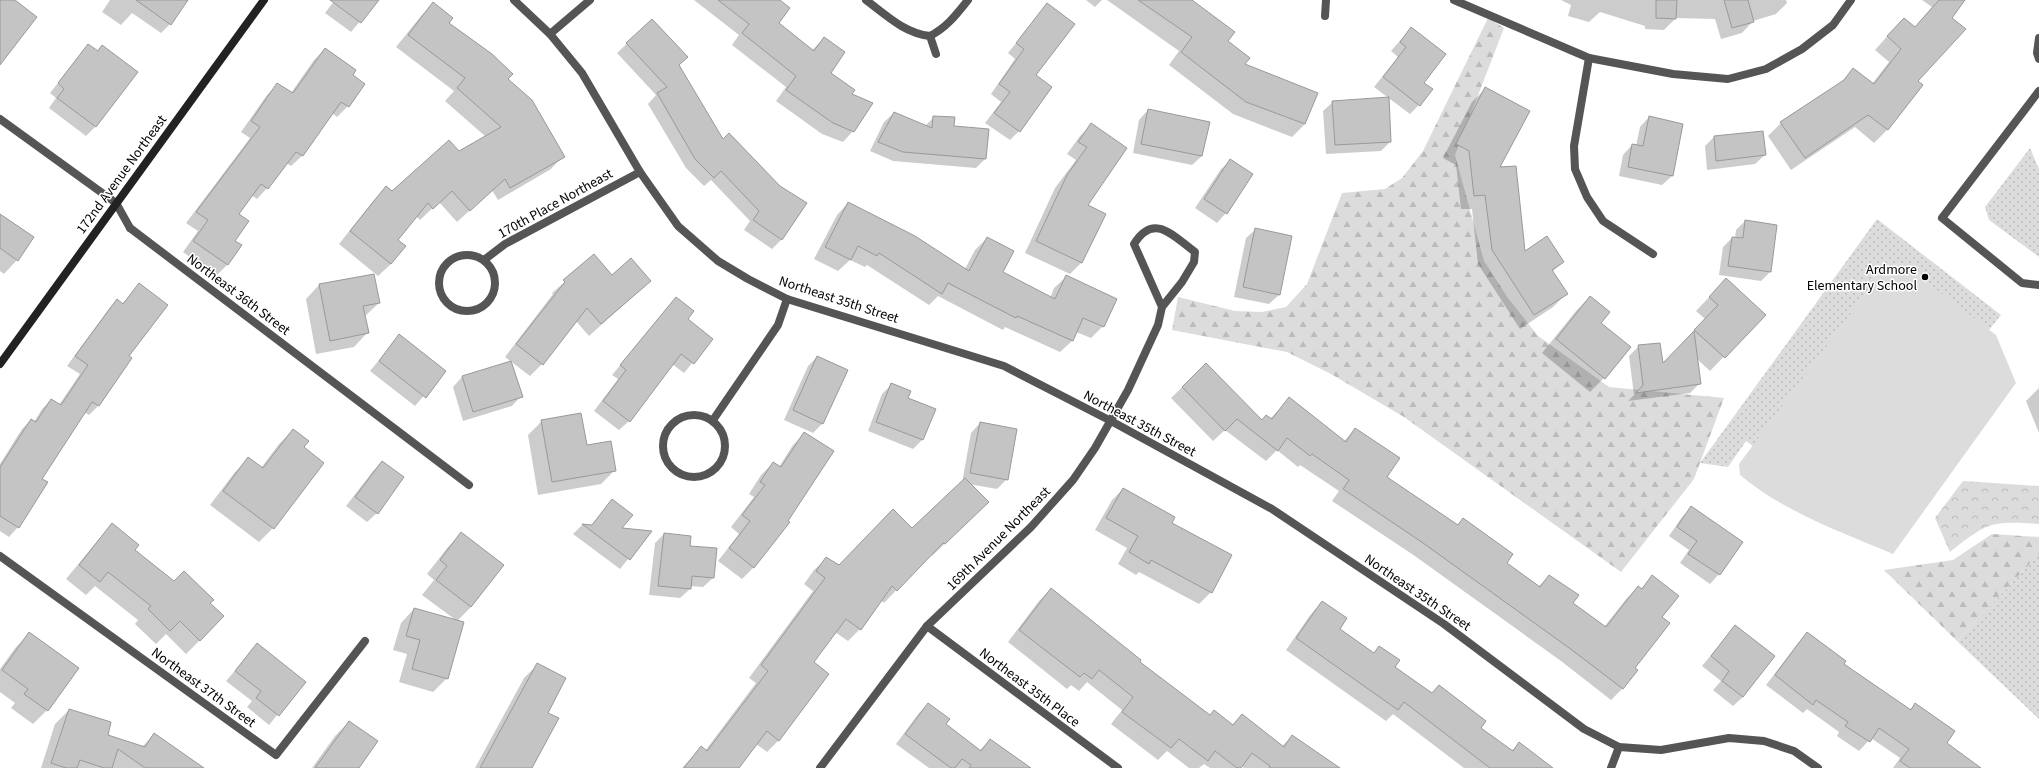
<svg xmlns="http://www.w3.org/2000/svg" width="2039" height="768" viewBox="0 0 2039 768" font-family="'Source Sans 3',sans-serif">
  <defs>
    <pattern id="grass-dots" width="8" height="8" patternUnits="userSpaceOnUse"><rect width="8" height="8" fill="#dcdcdc"/><path d="M2 2h.1M6 6h.1" fill="none" stroke="#bbb" stroke-width="1.8" stroke-linecap="round"/></pattern>
    <pattern id="forest-firs" width="22" height="20" patternUnits="userSpaceOnUse"><rect width="22" height="20" fill="#dcdcdc"/><path d="M5 1l3.5 6h-7zM16 11l3.5 6h-7z" fill="#bbb"/></pattern>
    <pattern id="park-crowns" width="20" height="18" patternUnits="userSpaceOnUse"><rect width="20" height="18" fill="#dcdcdc"/><path d="M2 6a3 3 0 1 1 6 0M12 15a3 3 0 1 1 6 0" fill="none" stroke="#bbb"/></pattern>
  </defs>
  <rect width="100%" height="100%" fill="#fff"/>
  <g fill="url(#grass-dots)">
    <path d="M2030,148L2039,169V257L1989,220L1985,207Z"/>
    <path d="M1877,219L2001,315L1989,330L1901,263L1884,269L1753,446L1746,441L1728,467L1700,463Z"/>
    <path d="M2039,554V719L1957,641Z"/>
  </g>
  <g fill="url(#forest-firs)">
    <path d="M1488,18L1504,28L1455,155L1484,261L1508,298L1538,336L1609,387L1724,398L1694,479L1621,572L1404,417L1331,374L1287,352L1172,330L1178,297L1235,311L1262,312L1286,307L1307,284L1342,193L1385,189L1402,178L1423,151Z"/>
    <path d="M1992,534L2039,537V554L1957,641L1884,570L1953,560Z"/>
  </g>
  <path fill="url(#park-crowns)" d="M1963,481L2039,486V524C1991,521 1988,522 1950,552L1935,518Z"/>
  <path fill="#dcdcdc" d="M1901,263L1996,335L2016,383L1893,554C1841,532 1784,512 1740,475L1739,464L1884,269Z"/>
  <g fill="#0003">
    <path d="M110,0H178L170,24L161,33L132,13L121,25L102,12Z"/>
    <path d="M335,0H378L351,32L325,13Z"/>
    <path d="M694,0H778L777,23L812,50L824,38L829,73L850,95L853,131L843,142L822,134L776,101L786,87L732,45L739,35Z"/>
    <path d="M1086,0H1102L1095,7Z"/>
    <path d="M1107,0H1193L1192,1L1244,64L1316,93L1305,124L1292,137L1233,114L1169,65L1179,51Z"/>
    <path d="M1561,0H1786L1787,3L1776,14L1753,21L1742,33L1721,39L1715,19L1676,18L1664,30L1645,29V26L1600,12L1589,22L1568,16L1571,5Z"/>
    <path d="M1922,0H1963L1951,18L1917,82L1922,85L1887,130L1874,143L1855,127L1791,170L1768,136L1781,123L1839,85L1853,69L1872,84L1889,62L1875,50L1891,32L1914,28L1932,7Z"/>
    <path d="M433,3L448,23L507,79L563,156L551,169L498,200L492,190L457,222L439,202L420,220L416,216L397,241L391,264L378,276L339,244L374,200L387,188L392,192L486,137L445,101L454,91L396,47L421,16Z"/>
    <path d="M1047,4L1035,75L1019,131L1010,140L985,123L1001,102L991,94L1015,59L1008,53Z"/>
    <path d="M652,20L782,239L772,249L744,230L750,221L711,180L704,186L686,168L648,104L656,95L617,53Z"/>
    <path d="M1411,28L1423,83L1419,105L1410,114L1374,87L1398,57L1391,51Z"/>
    <path d="M88,45L97,51L102,46L137,72L95,127L86,136L49,108L56,98L50,93Z"/>
    <path d="M325,49L351,76L364,84L348,106L337,117L332,113L302,156L291,166L286,163L267,188L257,199L251,195L237,214L234,241L241,245L227,265L216,276L183,252L198,231L186,223L250,138L241,132L267,95L278,84L291,93L314,60Z"/>
    <path d="M1485,89L1499,168L1524,252L1563,262L1552,272L1566,294L1553,307L1520,329L1478,264L1472,209H1461L1456,165L1443,158L1472,102Z"/>
    <path d="M1333,102L1390,142L1381,151L1326,154L1323,111Z"/>
    <path d="M1148,110L1209,122L1202,156L1192,165L1133,153L1139,120Z"/>
    <path d="M894,113L925,126L934,117L953,127L985,159L976,168L893,161L870,151L884,122Z"/>
    <path d="M1649,117L1682,124L1672,176L1662,185L1619,176L1623,155L1632,145L1636,146L1640,127Z"/>
    <path d="M1092,124L1082,262L1070,274L1025,253L1055,188L1076,160L1067,154L1080,136Z"/>
    <path d="M1714,137L1765,155L1755,164L1707,170L1705,146Z"/>
    <path d="M1231,160L1226,213L1217,223L1195,208L1221,169Z"/>
    <path d="M848,203L965,269L975,250L987,238L1001,272L1050,298L1054,288L1066,277L1103,326L1091,338L1076,332L1072,341L1060,352L1005,327L1003,330L938,296L929,305L867,265L865,267L850,260L838,271L814,259L837,215Z"/>
    <path d="M1745,221L1770,272L1761,281L1719,275L1723,247L1732,238H1735L1736,230Z"/>
    <path d="M0,223L17,260L4,274L0,271Z"/>
    <path d="M1256,229L1279,295L1269,304L1234,297L1246,238Z"/>
    <path d="M594,256L611,276L650,281L589,336L576,321L542,364L530,376L505,357L553,294L552,293Z"/>
    <path d="M139,285L127,356L130,359L98,406L89,415L84,412L41,479L18,527L9,537L0,531V464L22,429L31,420L34,422L42,409L51,400L59,405L80,374L67,366L108,310L117,300L122,304Z"/>
    <path d="M319,285L379,303L364,317L367,333L354,347L316,354L306,299Z"/>
    <path d="M1713,293L1764,315L1710,371L1696,358L1699,384L1690,393L1628,401L1634,395L1629,356L1639,346L1662,365L1705,319L1696,311Z"/>
    <path d="M1590,297L1600,323L1604,378L1590,392L1542,353L1576,311Z"/>
    <path d="M676,298L687,319L712,339L684,373L672,364L629,421L619,430L594,411L618,379L612,375Z"/>
    <path d="M399,336L445,371L415,406L370,371Z"/>
    <path d="M817,357L822,424L813,433L784,420L808,366Z"/>
    <path d="M511,362L521,396L512,406L463,421L453,387L462,377Z"/>
    <path d="M1206,364L1262,421L1270,419L1289,399L1344,441L1355,429L1386,478L1457,525L1463,519L1505,563L1538,587L1549,576L1572,603L1604,627L1627,598L1638,587L1641,589L1652,577L1660,617L1633,668L1636,670L1622,689L1611,700L1561,661L1412,554L1332,501L1339,491L1300,465L1298,467L1277,450L1266,461L1225,430L1213,441L1171,398Z"/>
    <path d="M892,384L907,399L922,440L913,449L868,431L882,394Z"/>
    <path d="M2039,388V433L2026,401Z"/>
    <path d="M542,421L615,470L601,484L538,495L528,435Z"/>
    <path d="M980,423L1007,479L997,489L969,484L975,514L932,556L931,554L884,603L881,600L860,629L848,641L835,632L812,663L779,740L767,752L756,744L738,768H682L701,747L705,751L756,683L749,678L813,591L804,584L814,570L827,558L839,567L912,530L962,483L971,433Z"/>
    <path d="M293,430L302,448L322,463L273,528L259,542L210,505L235,472L249,458L261,468L279,444Z"/>
    <path d="M805,433L787,521L789,522L753,568L742,579L718,561L739,534L731,527L754,497L749,494L761,475L773,463L779,467L793,445Z"/>
    <path d="M382,462L377,513L367,522L346,506L373,471Z"/>
    <path d="M1123,489L1170,524L1211,592L1199,604L1139,572L1136,575L1118,564L1127,548L1095,530L1112,500Z"/>
    <path d="M612,500L620,529L650,532L620,569L573,534L582,525L591,526Z"/>
    <path d="M1691,508L1719,574L1710,584L1680,563L1689,550L1669,536L1682,517Z"/>
    <path d="M112,525L134,550L174,582L209,603L200,640L186,654L166,634L156,644L135,624L138,620L95,586L86,595L66,579L99,539Z"/>
    <path d="M461,534L502,565L471,607L457,621L422,595L434,580L427,574L448,547Z"/>
    <path d="M664,534L689,546L713,578L703,587L690,586V589L680,598L649,595L655,543Z"/>
    <path d="M1051,589L1138,662L1209,716L1232,725L1242,715L1282,746L1292,736L1338,768H1244L1241,766L1239,768H1210L1204,764L1199,768H1189L1167,751L1158,760L1111,724L1122,710L1087,682L1079,691L1071,685L1067,689L1008,642L1039,601Z"/>
    <path d="M1322,602L1338,629L1373,654L1380,647L1394,668L1431,694L1439,686L1480,728L1511,751L1519,744L1544,768H1464L1393,714L1386,721L1286,650L1311,614Z"/>
    <path d="M414,609L447,678L433,692L399,682L407,654L393,650L401,623Z"/>
    <path d="M1735,626L1773,656L1743,697L1733,706L1713,690L1721,681L1702,666Z"/>
    <path d="M1807,633L1842,664L1909,710L1915,705L1946,743L1979,768H1893L1900,758L1871,738L1859,751L1837,736L1839,732L1807,709L1803,713L1766,685L1798,643Z"/>
    <path d="M29,634L47,710L33,724L11,708L15,703L0,692V669L16,647Z"/>
    <path d="M257,645L304,682L269,725L247,707L252,701L226,681Z"/>
    <path d="M538,664L547,713L531,768H475L524,678Z"/>
    <path d="M928,704L944,724L980,750L990,740L1029,768H929L896,744L919,713Z"/>
    <path d="M69,710L106,735L142,747L154,734L203,768H41L55,724Z"/>
    <path d="M349,722L358,768H312L335,736Z"/>
  </g>
  <g fill="#c4c4c4" stroke="#999">
    <path d="M0,0H15L37,17L0,65Z"/>
    <path d="M136,0H188L171,25Z"/>
    <path d="M330,0H379L361,23Z"/>
    <path d="M718,0H780L790,8L779,23L814,51L824,37L845,52L831,73L855,90L852,94L873,103L854,132L833,123L786,90L796,76L742,33L749,24Z"/>
    <path d="M1138,0H1192L1235,32L1228,41L1250,58L1245,64L1318,93L1305,124L1246,102L1181,52L1192,37Z"/>
    <path d="M1656,0H1677L1676,19L1656,18Z"/>
    <path d="M1724,0H1748L1754,22L1732,28Z"/>
    <path d="M1939,0H1965L1952,18L1966,29L1918,81L1923,85L1888,130L1868,115L1805,158L1780,122L1844,80L1853,68L1874,84L1901,49L1887,36L1904,18L1915,27Z"/>
    <path d="M433,2L453,18L449,23L492,54L513,74L508,79L532,100L565,157L510,188L505,179L470,211L452,191L433,209L428,203L398,240L406,246L391,264L350,231L386,186L392,191L449,140L459,151L501,127L457,88L465,78L408,35Z"/>
    <path d="M1047,3L1075,24L1036,75L1052,87L1020,132L994,113L1010,92L999,84L1024,49L1016,43Z"/>
    <path d="M652,19L688,57L679,65L723,139L729,133L780,186L807,203L782,240L753,220L759,211L721,171L714,178L695,159L657,93L667,87L626,43Z"/>
    <path d="M1411,27L1446,54L1424,83L1433,89L1420,106L1383,77L1406,47L1400,42Z"/>
    <path d="M88,44L98,51L102,45L138,72L96,127L57,98L64,89L58,83Z"/>
    <path d="M325,48L356,70L353,75L365,84L349,107L341,102L303,156L296,152L268,189L261,184L239,214L249,221L235,241L242,245L228,265L193,241L208,220L196,212L260,127L251,121L277,83L293,93Z"/>
    <path d="M1485,87L1530,111L1500,167L1516,166L1525,251L1547,236L1564,262L1552,270L1568,294L1534,315L1492,250L1485,195L1474,196L1469,151L1456,144Z"/>
    <path d="M1389,97L1391,142L1335,145L1332,101Z"/>
    <path d="M1148,109L1210,122L1202,156L1141,144Z"/>
    <path d="M894,112L932,128L933,116L955,117L954,126L989,129L986,159L903,152L878,142Z"/>
    <path d="M1649,116L1683,124L1673,176L1628,167L1632,144L1643,146Z"/>
    <path d="M1091,123L1127,148L1088,205L1106,214L1082,263L1036,241L1067,175L1087,147L1078,142Z"/>
    <path d="M1763,131L1766,155L1716,161L1714,136Z"/>
    <path d="M1230,159L1253,174L1227,214L1204,199Z"/>
    <path d="M848,202L915,236L969,271L987,237L1014,251L1003,272L1055,299L1066,275L1117,299L1104,327L1083,318L1073,341L1017,316L1016,318L948,283L942,294L879,253L877,256L858,246L851,260L825,247Z"/>
    <path d="M0,214L34,237L18,261L0,248Z"/>
    <path d="M1745,220L1777,225L1771,272L1728,266L1732,237L1743,238Z"/>
    <path d="M1255,228L1292,236L1280,295L1243,287Z"/>
    <path d="M594,254L612,275L631,258L651,281L601,324L587,308L543,365L516,344L565,282L563,280Z"/>
    <path d="M374,274L380,303L363,306L369,333L330,341L319,284Z"/>
    <path d="M1726,278L1766,315L1725,358L1694,330L1718,305L1709,297Z"/>
    <path d="M139,283L168,305L129,356L132,358L99,406L92,402L42,479L48,482L19,528L0,516V467L31,419L36,422L51,399L61,405L88,365L75,356L117,299L123,304Z"/>
    <path d="M1590,296L1610,312L1601,323L1631,347L1605,379L1556,339Z"/>
    <path d="M676,297L694,311L688,319L713,339L694,364L681,354L630,422L603,401L626,370L620,365Z"/>
    <path d="M1694,331L1701,384L1636,393L1643,385L1638,345L1660,343L1663,363Z"/>
    <path d="M399,334L446,371L426,398L379,361Z"/>
    <path d="M817,356L848,370L823,424L793,410Z"/>
    <path d="M511,361L523,397L473,412L462,376Z"/>
    <path d="M1206,363L1262,420L1266,415L1272,419L1289,397L1346,442L1355,428L1400,458L1387,477L1458,525L1463,518L1513,554L1507,563L1540,587L1549,575L1579,595L1573,603L1606,627L1638,586L1642,589L1652,575L1679,596L1662,617L1670,623L1635,668L1638,670L1623,689L1572,650L1423,543L1343,489L1349,480L1312,454L1310,456L1287,438L1278,451L1237,419L1225,431L1182,387Z"/>
    <path d="M891,383L911,391L908,398L936,409L923,440L876,422Z"/>
    <path d="M581,413L587,445L611,441L616,471L552,482L541,420Z"/>
    <path d="M980,422L1017,429L1008,480L970,473Z"/>
    <path d="M293,429L309,441L304,447L324,463L274,529L223,491L248,457L263,468Z"/>
    <path d="M804,432L834,451L788,521L790,522L754,568L729,548L750,521L742,515L765,485L760,482L773,462L781,467Z"/>
    <path d="M382,461L404,477L378,514L355,497Z"/>
    <path d="M965,478L989,502L945,544L943,543L897,591L892,586L861,630L846,619L814,662L829,674L779,741L767,731L739,768H684L701,746L707,751L768,671L761,665L825,578L816,571L826,557L839,565L893,509L912,528Z"/>
    <path d="M1123,488L1175,517L1172,523L1232,555L1212,593L1151,560L1149,564L1129,552L1138,536L1106,518Z"/>
    <path d="M612,499L633,515L622,528L652,531L630,560L582,524L592,525Z"/>
    <path d="M1691,506L1743,542L1720,575L1688,554L1697,541L1677,527Z"/>
    <path d="M112,523L139,545L135,550L174,581L184,571L214,600L210,603L224,616L200,641L180,621L170,631L148,609L151,606L108,572L100,582L79,565Z"/>
    <path d="M461,532L504,565L471,607L436,580L447,566L440,560Z"/>
    <path d="M664,533L691,536L690,546L717,548L714,578L692,576L691,589L658,586Z"/>
    <path d="M1051,588L1141,660L1140,662L1210,715L1214,710L1233,725L1242,714L1284,747L1292,735L1340,768H1269L1270,766L1252,753L1241,768H1237L1215,751L1208,761L1179,739L1171,748L1122,712L1133,697L1099,670L1092,679L1084,673L1080,677L1019,630Z"/>
    <path d="M1322,601L1347,618L1340,629L1374,653L1379,646L1400,660L1395,667L1432,693L1439,685L1486,721L1481,728L1513,751L1519,742L1553,768H1490L1404,702L1398,710L1296,638Z"/>
    <path d="M414,608L464,622L448,679L412,669L420,640L406,636Z"/>
    <path d="M1735,625L1775,656L1743,697L1722,681L1729,671L1711,656Z"/>
    <path d="M29,632L79,668L48,711L24,694L28,689L2,670Z"/>
    <path d="M1807,632L1846,661L1844,664L1911,710L1915,703L1955,731L1947,743L1981,768H1910L1900,761L1909,749L1879,728L1870,742L1845,726L1848,722L1816,700L1813,705L1775,675Z"/>
    <path d="M257,643L306,682L279,716L256,698L261,691L235,671Z"/>
    <path d="M537,663L566,678L548,713L559,718L532,768H480Z"/>
    <path d="M928,703L950,719L946,724L981,751L990,739L1031,768H969L971,765L962,759L955,768H951L905,734Z"/>
    <path d="M69,709L111,722L108,735L145,747L154,733L204,768H145L118,749L112,768H104L80,760L77,768H66L51,763Z"/>
    <path d="M349,721L378,741L359,768H315Z"/>
  </g>
  <g fill="none" stroke-linecap="round" stroke-linejoin="round">
    <g stroke="#555" stroke-width="8">
      <path d="M2039,38L2037,53L2039,59"/>
      <path d="M2039,91L1942,218L2022,283L2039,285"/>
      <path d="M130,228L469,485"/>
    </g>
    <g stroke="#555" stroke-width="8">
      <path d="M514,0L550,34L582,73L640,172L678,226L718,261L748,279L787,299L1004,366L1111,421L1272,509L1444,624L1584,729L1619,747L1661,750L1729,738L1764,741L1794,751L1818,768"/>
      <path d="M866,0C886,15 904,33 930,36"/>
      <path d="M1454,0L1589,58L1673,74L1728,79L1766,69L1802,49L1833,25L1851,0"/>
      <path d="M1325,16L1326,0"/>
      <path d="M550,34L590,0"/>
      <path d="M930,36C947,27 956,15 968,0"/>
      <path d="M930,36L936,54"/>
      <path d="M1589,58L1574,146L1575,169L1587,197L1603,221L1653,254"/>
      <path d="M0,119L116,203L130,228"/>
      <circle cx="467" cy="283" r="28"/>
      <path d="M484,260L505,244L640,172"/>
      <circle cx="694" cy="446" r="31"/>
      <path d="M713,420L778,325L787,299"/>
      <path d="M0,556L276,755L365,641"/>
      <path d="M927,626L1118,768"/>
      <path d="M820,768L927,626L1031,527L1073,480L1095,448L1128,390L1158,325L1162,307L1182,282L1194,262L1195,252C1173,236 1154,212 1134,244L1162,307"/>
      <path d="M1611,768L1619,747"/>
    </g>
    <path stroke="#222" stroke-width="8" d="M0,364L264,0"/>
  </g>
  <circle fill="#000" stroke="#fff" stroke-width="1.5" cx="1925" cy="277" r="4"/>
  <g text-anchor="middle" stroke-width="3" stroke-linejoin="round" paint-order="stroke">
    <g font-size="14" fill="#000" stroke="#fff">
      <text transform="translate(121 174) rotate(-54)" y="5">172nd Avenue Northeast</text>
      <text transform="translate(555 203) rotate(-29)" y="5">170th Place Northeast</text>
      <text transform="translate(239 294) rotate(37)" y="5">Northeast 36th Street</text>
      <text transform="translate(839 299) rotate(18)" y="5">Northeast 35th Street</text>
      <text transform="translate(1140 423) rotate(28)" y="5">Northeast 35th Street</text>
      <text transform="translate(998 538) rotate(-45)" y="5">169th Avenue Northeast</text>
      <text transform="translate(1418 592) rotate(34)" y="5">Northeast 35th Street</text>
      <text transform="translate(204 687) rotate(36)" y="5">Northeast 37th Street</text>
      <text transform="translate(1030 687) rotate(37)" y="5">Northeast 35th Place</text>
    </g>
    <g font-size="14" fill="#000" stroke="#fff" text-anchor="end">
      <text x="1917" y="274">Ardmore<tspan x="1917" dy="16">Elementary School</tspan></text>
    </g>
  </g>
</svg>
